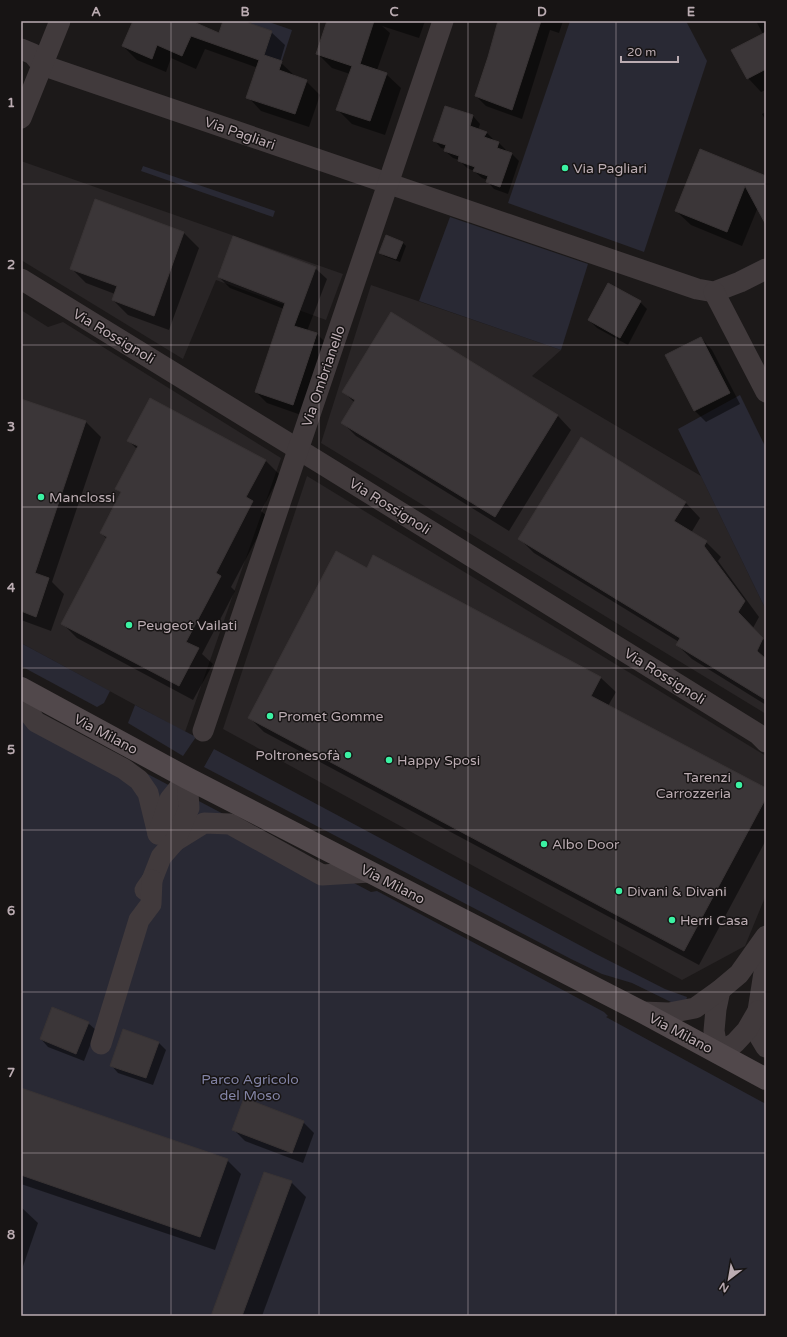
<svg xmlns="http://www.w3.org/2000/svg" width="787" height="1337" viewBox="0 0 787 1337" font-family="'Varela Round',sans-serif">
  <rect width="100%" height="100%" fill="#1c1919"/>
  <g fill="#292526">
    <path d="M21,161L343,274L326,320L216,280L183,359L21,260Z"/>
    <path d="M371,285L561,350L532,376L701,476L766,610V714L321,443Z"/>
    <path d="M21,310L48,327L63,322L281,458L185,732L21,643Z"/>
    <path d="M307,476L766,756V895L745,946L682,980L223,729Z"/>
  </g>
  <g fill="#292934">
    <path d="M252,21H266L292,30L282,61L264,55L272,31L251,24Z"/>
    <path d="M570,21H686L707,61L644,252L508,203Z"/>
    <path d="M143,166L275,211L273,217L141,171Z"/>
    <path d="M450,217L588,264L561,350L419,301Z"/>
    <path d="M740,395L766,448V610L678,429Z"/>
    <path d="M21,643L110,691L104,703L97,707L21,666Z"/>
    <path d="M135,705L196,737L183,756L128,723Z"/>
    <path d="M21,707L371,892L377,891L604,1012L608,1016L606,1017L766,1104V1316H21Z"/>
    <path d="M214,749L596,954L665,989L687,997L685,1005L673,1003L632,983L602,974L571,959L204,767Z"/>
  </g>
  <g fill="#0007">
    <path d="M134,21H194L193,23L219,34L224,21H240L271,32L285,45L280,62L295,76L306,81L320,95L309,127L261,111L248,97L258,68L205,49L196,69L171,58L166,72L137,60L123,46Z"/>
    <path d="M328,21H425L419,38L382,26L390,33L377,70L386,74L401,88L385,135L352,124L338,110L350,74L332,68L317,53Z"/>
    <path d="M520,21H563L559,33L550,30L522,119L486,106L476,96Z"/>
    <path d="M756,21H766V90L761,92L748,78L763,34Z"/>
    <path d="M445,107L473,116L480,124L478,130L486,132L494,140L493,141L499,143L506,150V152L511,153L519,161L508,194L494,189L487,181V180L482,178L474,171L467,168L459,160L453,158L445,151L446,149L441,148L434,140Z"/>
    <path d="M766,112V121L762,114Z"/>
    <path d="M735,164L766,182V222L758,207L742,246L691,225L676,211Z"/>
    <path d="M96,201L184,233L199,248L169,330L128,315L113,300L115,294L86,283L71,268Z"/>
    <path d="M402,242L406,246L400,262L384,256L380,252Z"/>
    <path d="M315,268L327,279L307,331L317,334L328,345L304,416L267,403L256,392L284,309L230,288L219,277Z"/>
    <path d="M640,302L647,309L628,345L597,328L589,320Z"/>
    <path d="M701,338L712,350L740,404L706,422L694,410Z"/>
    <path d="M344,392L558,416L571,430L509,531L356,436L342,422L355,403Z"/>
    <path d="M21,400L86,422L101,437L52,582L64,594L51,631L21,620Z"/>
    <path d="M581,439L686,503L700,518L691,533L706,542L721,557L718,561L759,617L753,628L766,642V705L692,659L677,645L679,642L534,553L520,539Z"/>
    <path d="M128,440L265,460L280,475L261,511L268,517L231,587L235,591L202,654L213,664L193,700L77,638L62,623L107,539L101,533L122,494L116,489L137,449Z"/>
    <path d="M374,556L601,678L616,692L608,706L766,789V840L699,965L264,732L249,717L367,569Z"/>
    <path d="M88,1023L96,1030L84,1061L48,1047L41,1039Z"/>
    <path d="M158,1042L166,1050L153,1085L118,1073L111,1065Z"/>
    <path d="M21,1089L227,1160L241,1174L215,1250L21,1184Z"/>
    <path d="M303,1122L314,1133L303,1163L245,1141L233,1129Z"/>
    <path d="M291,1182L306,1197L262,1316H212Z"/>
    <path d="M21,1207L38,1223L21,1272Z"/>
  </g>
  <g fill="#3b3638" stroke="#383334">
    <path d="M133,21H197L196,23L219,33L223,21H243L272,31L264,55L282,61L279,70L307,80L295,114L246,98L259,60L191,36L182,56L157,45L152,59L122,46Z"/>
    <path d="M327,21H374L360,64L387,73L370,121L336,110L352,66L316,54Z"/>
    <path d="M498,21H541L512,110L475,96L488,57Z"/>
    <path d="M766,32V69L747,79L731,50Z"/>
    <path d="M445,106L473,115L470,126L487,132L484,137L499,142L497,148L512,153L500,187L486,182L488,176L473,171L475,167L458,161L459,156L444,151L446,145L433,141Z"/>
    <path d="M700,149L766,176V225L745,186L727,232L675,211Z"/>
    <path d="M95,199L184,232L154,316L112,300L117,286L70,269Z"/>
    <path d="M386,235L403,242L396,259L379,253Z"/>
    <path d="M233,236L316,267L294,326L317,333L293,405L255,392L285,303L218,277Z"/>
    <path d="M608,283L641,301L620,338L588,320Z"/>
    <path d="M391,312L558,415L495,517L341,423L355,400L342,392Z"/>
    <path d="M701,337L730,393L694,411L665,355Z"/>
    <path d="M150,398L266,460L246,497L253,501L216,573L221,576L186,642L199,648L179,686L61,624L107,537L100,533L121,492L115,489L138,446L127,441Z"/>
    <path d="M21,399L86,421L35,573L49,578L36,617L21,611Z"/>
    <path d="M581,437L686,502L674,521L707,541L704,546L745,601L738,612L763,638L757,651L766,659V700L676,645L680,638L518,539Z"/>
    <path d="M336,551L367,568L373,555L601,677L591,696L766,788V798L684,951L248,718Z"/>
    <path d="M52,1007L89,1022L76,1054L40,1039Z"/>
    <path d="M123,1029L159,1042L146,1078L110,1066Z"/>
    <path d="M21,1088L228,1159L200,1237L21,1175Z"/>
    <path d="M244,1098L304,1121L292,1153L232,1130Z"/>
    <path d="M264,1172L292,1181L242,1316H211Z"/>
  </g>
  <g fill="none" stroke-linecap="round" stroke-linejoin="round">
    <g stroke="#413a3c" stroke-width="21">
      <path d="M21,49L33,54L42,65L697,289L714,292L740,282L766,269"/>
      <path d="M21,118L60,21"/>
      <path d="M21,279L319,462L758,734L766,742"/>
      <path d="M714,292L766,392"/>
      <path d="M21,703L36,722L124,769L139,780L148,793L158,834"/>
      <path d="M203,731L443,21"/>
      <path d="M158,834L170,799L187,778"/>
      <path d="M175,841L204,823L230,824L322,875L370,872"/>
      <path d="M145,890L152,880L161,857L175,841L189,808L187,778"/>
      <path d="M766,960L758,1011L760,1037L766,1047"/>
      <path d="M720,990L716,1009L714,1031L718,1053L735,1043L747,1030L758,1011"/>
      <path d="M642,1012L669,1013L695,1008L720,990L739,974L766,936"/>
      <path d="M101,1044L139,920L151,904L152,880"/>
    </g>
    <path stroke="#51484b" stroke-width="22" d="M21,688L187,778L642,1012L766,1079"/>
  </g>
  <path fill="none" stroke="#bbacb2" stroke-width="1" stroke-opacity="0.55" d="M171,21V1316M319,21V1316M468,21V1316M616,21V1316M21,184H766M21,345H766M21,507H766M21,668H766M21,830H766M21,992H766M21,1153H766"/>
  <g fill="#3bf2a3" stroke="#171414" stroke-width="1.5">
    <circle cx="565" cy="168" r="4"/>
    <circle cx="41" cy="497" r="4"/>
    <circle cx="129" cy="625" r="4"/>
    <circle cx="270" cy="716" r="4"/>
    <circle cx="348" cy="755" r="4"/>
    <circle cx="389" cy="760" r="4"/>
    <circle cx="739" cy="785" r="4"/>
    <circle cx="544" cy="844" r="4"/>
    <circle cx="619" cy="891" r="4"/>
    <circle cx="672" cy="920" r="4"/>
  </g>
  <g text-anchor="middle" stroke-width="3" stroke-linejoin="round" paint-order="stroke">
    <g font-size="14" fill="#bbacb2" stroke="#171414">
      <text transform="translate(240 133) rotate(19)" y="5">Via Pagliari</text>
      <text transform="translate(114 336) rotate(31)" y="5">Via Rossignoli</text>
      <text transform="translate(323 376) rotate(-71)" y="5">Via Ombrianello</text>
      <text transform="translate(390 506) rotate(32)" y="5">Via Rossignoli</text>
      <text transform="translate(665 676) rotate(32)" y="5">Via Rossignoli</text>
      <text transform="translate(106 734) rotate(28)" y="5">Via Milano</text>
      <text transform="translate(393 884) rotate(27)" y="5">Via Milano</text>
      <text transform="translate(681 1033) rotate(28)" y="5">Via Milano</text>
    </g>
    <g font-size="14" fill="#bbacb2" stroke="#171414" text-anchor="start">
      <text x="573" y="173">Via Pagliari</text>
      <text x="49" y="502">Manclossi</text>
      <text x="137" y="630">Peugeot Vailati</text>
      <text x="278" y="721">Promet Gomme</text>
      <text x="340" y="760" text-anchor="end">Poltronesofà</text>
      <text x="397" y="765">Happy Sposi</text>
      <text x="731" y="782" text-anchor="end">Tarenzi<tspan x="731" dy="16">Carrozzeria</tspan></text>
      <text x="552" y="849">Albo Door</text>
      <text x="627" y="896">Divani &amp; Divani</text>
      <text x="680" y="925">Herri Casa</text>
    </g>
    <g font-size="14" fill="#8384a6" stroke="#171414">
      <text x="250" y="1084">Parco Agricolo<tspan x="250" dy="16">del Moso</tspan></text>
    </g>
  </g>
  <rect width="787" height="1337" fill="none" stroke="#171414" stroke-width="44"/>
  <g transform="translate(729 1279) rotate(211)" stroke="#171414" stroke-width="3" paint-order="stroke">
  <path d="M0-3L7 15L0 10L-7 15Z" fill="#bbacb2"/>
  <text y="-6" font-size="11" font-weight="bold" text-anchor="middle" fill="#bbacb2">N</text>
  </g>
  <path d="M621 56v6h57v-6" fill="none" stroke="#bbacb2" stroke-width="2"/>
  <text x="627" y="56" font-size="12" fill="#bbacb2" stroke="#171414" stroke-width="3" paint-order="stroke">20 m</text>
  <rect x="22" y="22" width="743" height="1293" fill="none" stroke="#bbacb2" stroke-width="1.5"/>
  <g font-size="13" text-anchor="middle" font-weight="bold" fill="#bbacb2">
    <text x="96" y="16">A</text>
    <text x="245" y="16">B</text>
    <text x="394" y="16">C</text>
    <text x="542" y="16">D</text>
    <text x="691" y="16">E</text>
    <text x="11" y="107">1</text>
    <text x="11" y="269">2</text>
    <text x="11" y="431">3</text>
    <text x="11" y="592">4</text>
    <text x="11" y="754">5</text>
    <text x="11" y="915">6</text>
    <text x="11" y="1077">7</text>
    <text x="11" y="1239">8</text>
  </g>
</svg>
